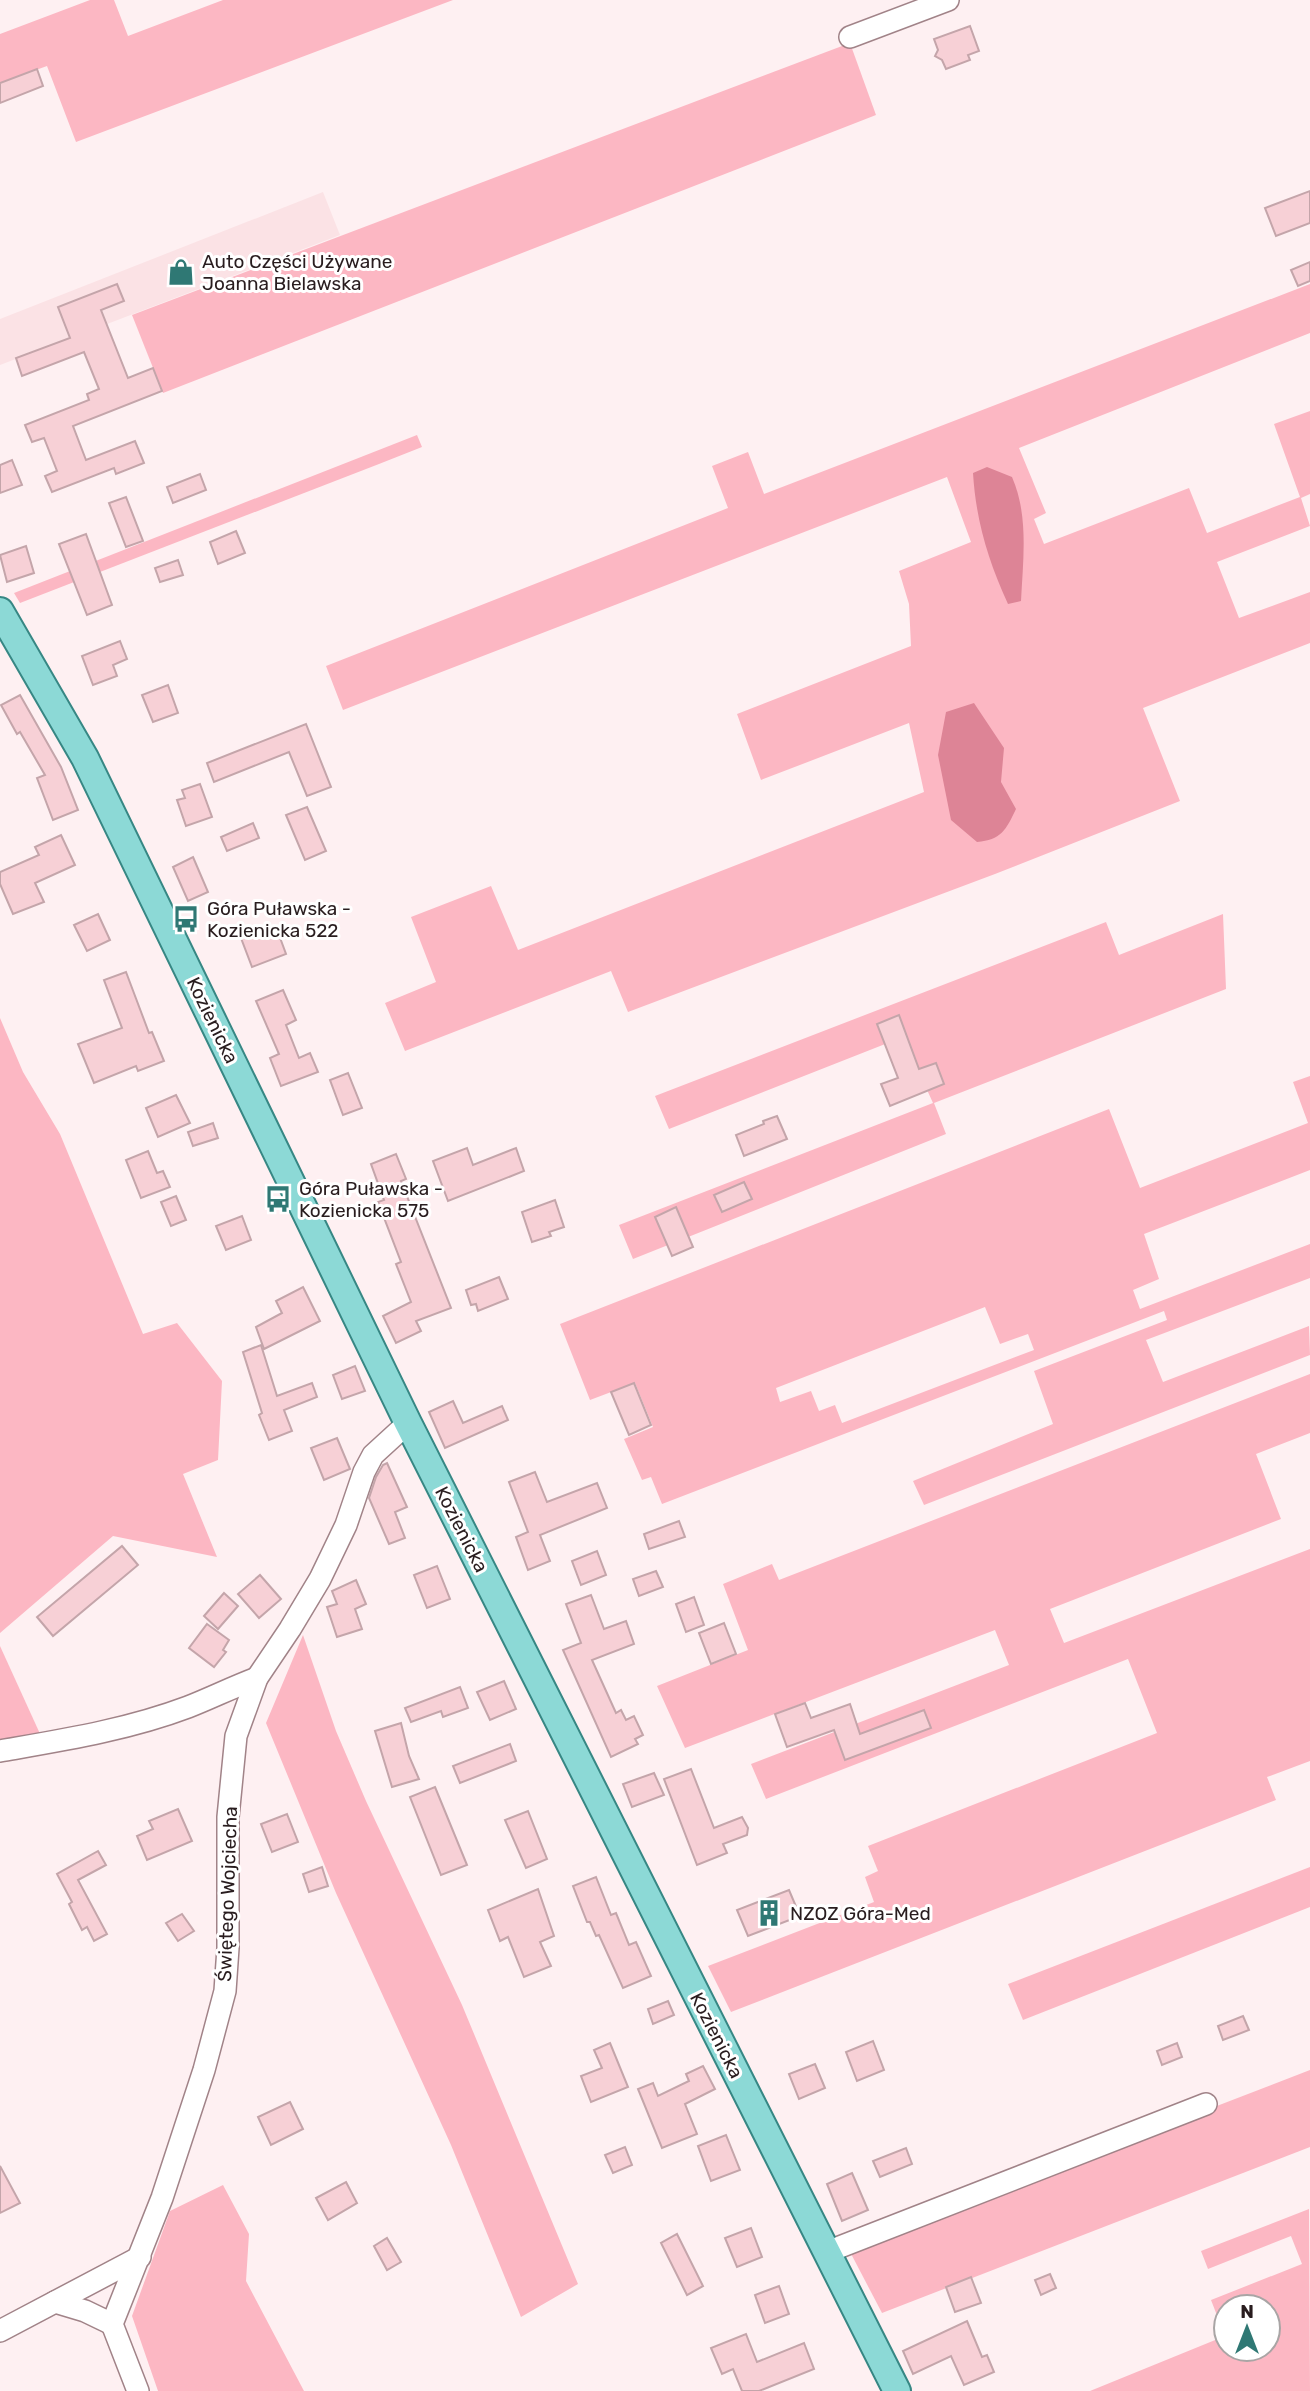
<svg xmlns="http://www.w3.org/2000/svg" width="1310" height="2391" viewBox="0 0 1310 2391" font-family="Rubik,sans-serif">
  <rect width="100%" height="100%" fill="#fef0f2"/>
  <path fill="#fbe2e5" d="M323,192L340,235L0,365V319Z"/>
  <g fill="#fcb7c3" fill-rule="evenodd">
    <path d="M90,0H114L128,36L223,0H453L76,142L47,66L0,83V34Z"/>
    <path d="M850,43L876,115L163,393L132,315Z"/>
    <path d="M1310,284V333L1019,448L1046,513L1034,519L1044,544L1189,488L1207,533L1300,497L1274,424L1310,411V494L1301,498L1310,526L1217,562L1239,618L1310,592V643L1143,708L1180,801L995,874L628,1012L611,971L405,1051L385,1003L436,982L411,917L491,886L518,950L924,792L909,723L761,780L737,714L911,646L909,604L899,571L971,542L947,477L343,710L326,666L728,508L712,466L748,452L764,494Z"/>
    <path d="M417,435L422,447L379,464L20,603L14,593Z"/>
    <path d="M1223,914L1226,989L934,1103L946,1134L633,1259L619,1225L933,1103L903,1037L669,1129L655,1096L1106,922L1119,955Z"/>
    <path d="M0,1018L23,1072L60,1134L143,1334L177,1323L222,1381L218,1460L183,1474L217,1557L113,1536L0,1633Z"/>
    <path d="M1310,1076V1170L1144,1234L1159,1279L1133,1290L1140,1309L1310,1244V1278L1146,1340L1163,1382L1309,1326L1310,1355L924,1505L913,1481L1053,1424L1034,1371L1167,1320L1164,1311L662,1504L651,1477L642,1480L624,1439L653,1427L635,1383L590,1400L560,1324L1109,1109L1140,1188L1308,1123L1293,1082ZM985,1307L1000,1344L1028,1334L1034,1350L842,1423L835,1405L819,1411L811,1391L780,1402L776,1388Z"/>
    <path d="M1310,1374V1433L1256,1454L1281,1519L1050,1609L1064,1643L1310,1549V1761L1267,1777L1276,1800L731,2012L708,1966L874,1902L865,1877L878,1871L868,1846L1157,1733L1128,1659L766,1799L751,1764L1009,1665L995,1630L685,1748L657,1686L748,1650L723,1584L772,1564L779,1580Z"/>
    <path d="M303,1635L336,1731L366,1801L462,2005L578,2284L521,2317L451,2145L336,1893L266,1723Z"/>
    <path d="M0,1646L41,1736L0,1745Z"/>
    <path d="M1310,1867V1907L1023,2020L1008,1984Z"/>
    <path d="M1310,2070V2147L882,2313L848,2248Z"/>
    <path d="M223,2185L249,2234L246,2281L304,2391H158L132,2316L170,2211Z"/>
    <path d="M1309,2209L1310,2391H1090L1225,2336L1211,2300L1302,2264L1291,2236L1208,2269L1201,2251ZM1268,2307V2349H1226V2307Z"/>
  </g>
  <g fill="#dd8496">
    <path d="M987,467L1012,477C1029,516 1023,560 1021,601L1008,604C988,560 976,521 973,473Z"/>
    <path d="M974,703L1004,748L1001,782L1016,809C1006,830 1001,840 977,842L951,820L938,755L946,712Z"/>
  </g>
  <g fill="#f7d0d6" stroke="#c4a5aa" stroke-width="2">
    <path d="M970,26L979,51L968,55L970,60L946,69L942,60L935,56L938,50L934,39Z"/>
    <path d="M37,69L43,86L0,103V83Z"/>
    <path d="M1310,191V223L1276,236L1265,208Z"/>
    <path d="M1310,262V281L1298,286L1291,270Z"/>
    <path d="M117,284L124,301L101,310L128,378L153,368L162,391L73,426L86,460L135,441L144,463L116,474L114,468L52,492L45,476L57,471L44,438L32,442L25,425L89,400L87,394L99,389L84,352L22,376L16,358L70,338L58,307Z"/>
    <path d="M12,460L22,485L0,493V465Z"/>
    <path d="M200,474L206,490L173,503L167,487Z"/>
    <path d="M126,497L143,541L126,547L109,503Z"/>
    <path d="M236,531L245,553L218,564L210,542Z"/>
    <path d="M86,534L112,605L87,615L59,544Z"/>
    <path d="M26,546L34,573L7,582L0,555Z"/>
    <path d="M178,560L183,575L160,582L155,568Z"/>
    <path d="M120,641L127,659L113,665L117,676L93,685L82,656Z"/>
    <path d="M168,685L178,713L153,722L142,695Z"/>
    <path d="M20,695L61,767L78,810L53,820L37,778L45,775L20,732L17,734L1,705Z"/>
    <path d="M306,724L331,787L307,796L289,752L214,782L207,763Z"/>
    <path d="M200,784L212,817L186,826L177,800L185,798L182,790Z"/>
    <path d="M307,807L326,851L305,860L286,815Z"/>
    <path d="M253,823L259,838L227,851L221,837Z"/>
    <path d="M61,835L75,865L35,883L44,902L13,914L0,884V872L39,855L35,847Z"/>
    <path d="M193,857L208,892L188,901L173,867Z"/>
    <path d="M98,914L110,940L87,951L74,925Z"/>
    <path d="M268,928L272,938L279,935L286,954L252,967L241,938Z"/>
    <path d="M126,972L149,1033L152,1032L164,1061L138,1071L136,1066L94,1083L78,1044L122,1028L104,980Z"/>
    <path d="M283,990L296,1020L286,1025L299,1058L310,1053L318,1072L281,1086L270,1058L279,1054L256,1001Z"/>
    <path d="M899,1015L919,1069L936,1063L944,1084L890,1106L881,1084L898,1078L877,1024Z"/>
    <path d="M348,1073L362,1108L343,1115L330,1080Z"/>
    <path d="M176,1095L190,1123L158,1137L146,1108Z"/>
    <path d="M777,1116L787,1139L744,1156L736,1135L764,1124L763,1121Z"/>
    <path d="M213,1123L218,1138L193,1146L188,1132Z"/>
    <path d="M467,1148L473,1165L516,1148L524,1171L448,1201L433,1161Z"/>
    <path d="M148,1151L157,1173L163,1171L170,1187L141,1198L126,1160Z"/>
    <path d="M396,1154L406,1179L401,1181L451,1308L416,1321L421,1331L396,1343L383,1316L411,1302L396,1264L401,1262L378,1202L384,1200L371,1164Z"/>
    <path d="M744,1182L752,1199L722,1212L714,1195Z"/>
    <path d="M176,1196L186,1220L171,1226L161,1202Z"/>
    <path d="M555,1200L564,1227L549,1232L551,1236L532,1242L522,1212Z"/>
    <path d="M676,1207L693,1247L672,1256L655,1217Z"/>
    <path d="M242,1216L251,1240L226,1250L216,1226Z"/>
    <path d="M499,1277L508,1299L478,1311L476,1304L471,1305L466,1290Z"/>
    <path d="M303,1287L320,1321L264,1349L256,1327L282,1313L276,1301Z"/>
    <path d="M261,1345L277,1396L312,1383L317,1397L284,1410L292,1431L269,1440L259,1415L262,1413L243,1352Z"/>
    <path d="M355,1366L365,1391L342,1399L333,1375Z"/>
    <path d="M634,1383L651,1425L629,1435L611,1392Z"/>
    <path d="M453,1401L463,1423L502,1406L508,1420L445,1448L429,1412Z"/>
    <path d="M337,1438L350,1469L324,1480L311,1448Z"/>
    <path d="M387,1463L407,1507L395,1512L405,1538L389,1544L369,1498L376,1477L383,1465Z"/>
    <path d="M535,1472L547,1502L597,1483L607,1508L540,1535L550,1561L528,1570L516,1537L528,1532L509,1482Z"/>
    <path d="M679,1521L685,1537L649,1549L644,1534Z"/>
    <path d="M122,1546L138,1565L53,1636L37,1617Z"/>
    <path d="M597,1551L606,1575L581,1585L572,1561Z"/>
    <path d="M437,1566L450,1599L427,1608L414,1575Z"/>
    <path d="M656,1571L663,1587L639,1596L633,1579Z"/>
    <path d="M260,1575L281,1599L259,1618L238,1594Z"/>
    <path d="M356,1580L366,1604L355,1609L362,1629L337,1637L327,1607L337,1604L332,1591Z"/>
    <path d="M224,1593L238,1606L218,1629L204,1616Z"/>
    <path d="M591,1595L604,1629L626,1621L634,1644L592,1660L616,1713L621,1710L626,1720L634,1716L643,1735L635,1739L638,1744L611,1757L563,1650L581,1643L566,1604Z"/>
    <path d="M694,1597L704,1625L686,1632L676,1604Z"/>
    <path d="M724,1623L736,1654L711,1664L699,1633Z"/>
    <path d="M207,1624L229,1640L223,1650L226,1652L214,1667L189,1648Z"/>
    <path d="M504,1681L516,1709L490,1720L477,1692Z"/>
    <path d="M460,1687L468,1708L443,1717L441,1711L411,1722L405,1708Z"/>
    <path d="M805,1703L811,1718L850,1704L860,1734L924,1710L931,1728L845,1760L834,1730L787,1747L775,1714Z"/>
    <path d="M401,1723L409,1756L419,1779L392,1787L375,1731Z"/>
    <path d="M510,1744L516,1761L460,1783L453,1766Z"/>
    <path d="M691,1769L714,1828L742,1817L748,1828L747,1835L723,1844L727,1853L697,1865L664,1779Z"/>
    <path d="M654,1773L664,1795L632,1807L623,1784Z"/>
    <path d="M435,1787L467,1865L441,1875L410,1797Z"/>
    <path d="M178,1809L192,1841L147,1860L137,1836L153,1829L149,1821Z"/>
    <path d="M528,1811L547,1859L526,1868L505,1820Z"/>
    <path d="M287,1814L298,1842L272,1852L261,1824Z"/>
    <path d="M98,1851L106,1865L78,1880L107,1934L94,1941L87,1927L82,1930L69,1904L72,1902L57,1874Z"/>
    <path d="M322,1867L328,1886L309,1892L303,1874Z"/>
    <path d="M596,1877L611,1915L616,1913L629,1945L636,1942L651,1976L623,1988L599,1935L596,1936L590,1922H587L573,1886Z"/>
    <path d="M538,1889L554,1936L540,1942L551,1966L524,1977L508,1937L500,1941L488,1910Z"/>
    <path d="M789,1890L800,1916L748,1936L737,1910Z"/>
    <path d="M182,1914L194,1931L178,1941L166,1923Z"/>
    <path d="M668,2001L674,2015L653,2024L648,2009Z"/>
    <path d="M1243,2016L1249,2030L1223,2040L1218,2026Z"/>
    <path d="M873,2041L884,2070L857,2081L846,2052Z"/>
    <path d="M610,2043L628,2087L591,2102L581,2076L602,2068L594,2050Z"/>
    <path d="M1177,2043L1182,2057L1162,2065L1157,2051Z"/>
    <path d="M815,2064L825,2088L799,2099L789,2074Z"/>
    <path d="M703,2066L715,2089L685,2104L697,2134L662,2148L638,2089L653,2083L658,2096L689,2081L686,2074Z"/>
    <path d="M290,2102L303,2129L271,2145L258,2117Z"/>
    <path d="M726,2135L740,2170L711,2181L698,2146Z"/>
    <path d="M625,2147L632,2165L613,2173L605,2155Z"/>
    <path d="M906,2148L912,2164L880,2177L873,2161Z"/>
    <path d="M0,2166L20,2203L0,2213Z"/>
    <path d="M852,2173L868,2210L842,2221L827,2184Z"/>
    <path d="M346,2182L357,2203L328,2220L316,2198Z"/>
    <path d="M751,2228L762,2257L737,2267L725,2238Z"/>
    <path d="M677,2234L703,2286L687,2295L661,2243Z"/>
    <path d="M387,2238L401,2262L387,2270L374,2246Z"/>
    <path d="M1050,2274L1056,2288L1041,2295L1035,2280Z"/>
    <path d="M971,2277L981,2303L955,2312L946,2287Z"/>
    <path d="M779,2286L789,2314L765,2323L755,2295Z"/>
    <path d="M967,2321L982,2357L987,2355L994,2372L964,2385L951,2356L913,2374L903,2351Z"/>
    <path d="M746,2334L757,2362L804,2343L814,2369L759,2391H742L733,2369L722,2374L711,2348Z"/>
  </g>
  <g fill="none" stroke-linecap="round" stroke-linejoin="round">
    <defs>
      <g id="minor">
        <path d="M850,37L948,0"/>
        <path d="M0,1751C63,1740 127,1730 188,1707C211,1698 233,1687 257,1678"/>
        <path d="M827,2252L1206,2104"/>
        <path d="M55,2302L85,2311L112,2324"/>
        <path d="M0,2331L140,2257"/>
        <path d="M138,2391L112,2324L162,2198L204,2070L225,1991L228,1948V1817L236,1736L257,1678L290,1629L320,1579L346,1525L364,1472L373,1455L408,1423"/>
      </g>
      <path id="major" d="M0,611L85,758L408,1423L897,2391"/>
    </defs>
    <use href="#minor" stroke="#a18388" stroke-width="24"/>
    <use href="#major" stroke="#378784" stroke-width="30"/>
    <use href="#minor" stroke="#fff" stroke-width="21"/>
    <use href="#major" stroke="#8cd9d6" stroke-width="26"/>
  </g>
  <defs>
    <symbol id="shop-bare" viewBox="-9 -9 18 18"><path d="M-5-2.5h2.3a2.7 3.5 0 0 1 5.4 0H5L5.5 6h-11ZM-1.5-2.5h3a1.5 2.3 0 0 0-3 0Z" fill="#2f7874" stroke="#fff" stroke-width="2.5" paint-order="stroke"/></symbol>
    <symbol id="bus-bare" viewBox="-9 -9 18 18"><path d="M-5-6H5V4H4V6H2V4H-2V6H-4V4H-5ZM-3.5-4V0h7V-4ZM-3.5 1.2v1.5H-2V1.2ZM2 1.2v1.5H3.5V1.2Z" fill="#2f7874" stroke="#fff" stroke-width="2.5" paint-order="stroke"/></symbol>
    <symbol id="building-bare" viewBox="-9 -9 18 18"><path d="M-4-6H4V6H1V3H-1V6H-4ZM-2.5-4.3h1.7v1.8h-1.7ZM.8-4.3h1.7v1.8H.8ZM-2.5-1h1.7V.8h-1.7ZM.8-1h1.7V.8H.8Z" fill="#2f7874" stroke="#fff" stroke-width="2.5" paint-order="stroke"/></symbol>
  </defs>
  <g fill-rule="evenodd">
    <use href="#shop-bare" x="162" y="253" width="38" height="38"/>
    <use href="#bus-bare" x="167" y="900" width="38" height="38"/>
    <use href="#bus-bare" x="259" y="1180" width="38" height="38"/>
    <use href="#building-bare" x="750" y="1894" width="38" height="38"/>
  </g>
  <g text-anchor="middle" stroke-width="6" stroke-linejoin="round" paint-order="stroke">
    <g font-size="19" fill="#291d1f" stroke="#fff" text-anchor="start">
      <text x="202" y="268">Auto Części Używane<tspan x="202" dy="22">Joanna Bielawska</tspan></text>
      <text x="207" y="915">Góra Puławska -<tspan x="207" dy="22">Kozienicka 522</tspan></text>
      <text x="299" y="1195">Góra Puławska -<tspan x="299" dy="22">Kozienicka 575</tspan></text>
      <text x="790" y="1920">NZOZ Góra-Med</text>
    </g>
    <g font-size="19" fill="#291d1f" stroke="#fff">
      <text transform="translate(213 1020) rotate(64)" y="7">Kozienicka</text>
      <text transform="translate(462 1529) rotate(63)" y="7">Kozienicka</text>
      <text transform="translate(227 1894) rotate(-88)" y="7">Świętego Wojciecha</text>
      <text transform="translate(717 2035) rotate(63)" y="7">Kozienicka</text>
    </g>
  </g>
  <g transform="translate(1247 2328)"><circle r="33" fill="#ffffff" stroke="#a9a5a5" stroke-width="2"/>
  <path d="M0-5L12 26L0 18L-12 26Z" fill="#2f7874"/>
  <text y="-10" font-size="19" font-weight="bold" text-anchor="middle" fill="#291d1f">N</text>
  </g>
</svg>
